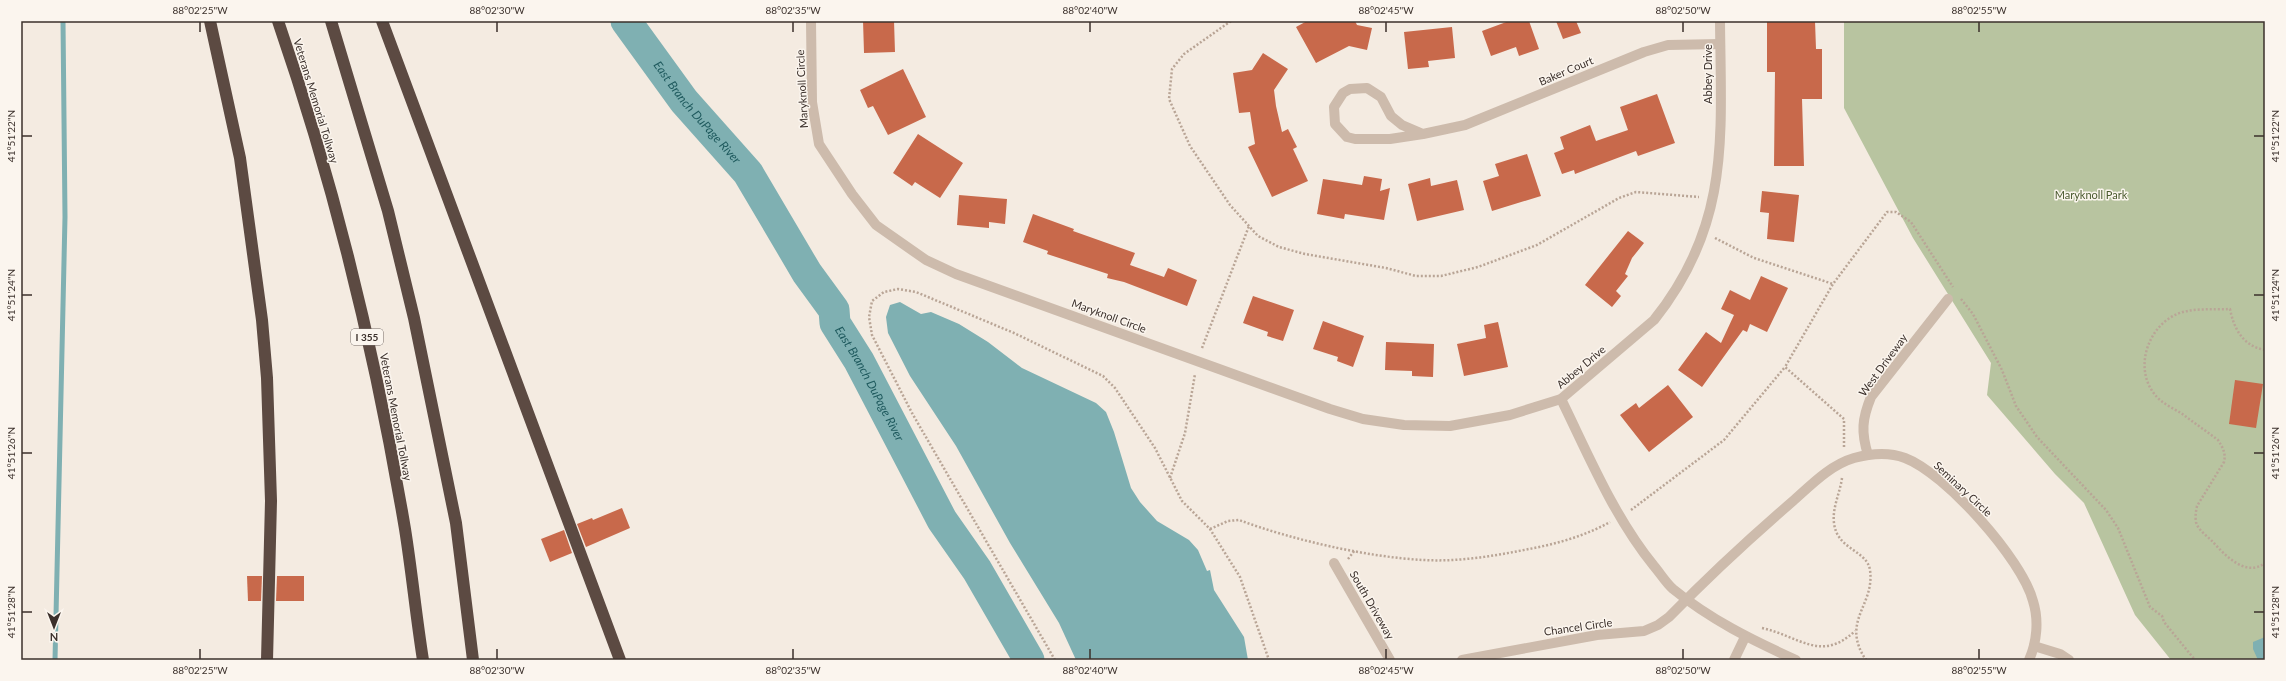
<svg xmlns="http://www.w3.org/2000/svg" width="2286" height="681" viewBox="0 0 2286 681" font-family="Lato,sans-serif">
  <rect width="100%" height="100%" fill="#f4ebe1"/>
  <path fill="#b8c4a0" d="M1844,21H2265V660H2171L2135,615L2084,503L2055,474L1987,395L1991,363L1913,238L1844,108Z"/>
  <g fill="#7fb0b2">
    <path d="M900,302L921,314L931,312L959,324L988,342L1022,368L1096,403L1106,412L1114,432L1131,488L1140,502L1157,521L1189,540L1198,550L1207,571L1210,570L1214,590L1244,637L1248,660H1076L1059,623L1010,543L956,446L910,376L888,333L886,317L890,305Z"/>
    <path d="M2265,637V660H2258L2253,649V642Z"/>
  </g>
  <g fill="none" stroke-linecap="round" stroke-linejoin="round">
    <path stroke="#7fb0b2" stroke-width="5" d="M55,660L65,217L63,21"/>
    <path stroke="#7fb0b2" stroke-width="31" id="s1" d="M626,21L684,101L748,173L807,273L834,310L835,323L859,361L942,520L977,570L1029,660"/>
  </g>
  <g fill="#c8694b">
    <path d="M863,21H894L895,52L864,53Z"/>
    <path d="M1307,21H1355L1357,25L1372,28L1367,50L1349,46L1316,63L1296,27Z"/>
    <path d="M1509,21H1529L1539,49L1519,56L1516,47L1491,56L1482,31Z"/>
    <path d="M1556,21H1576L1581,33L1563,39Z"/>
    <path d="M1767,21H1815L1816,49H1822V99H1802L1804,166H1774L1775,72H1767Z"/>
    <path d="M1452,27L1455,58L1428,61L1429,67L1408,69L1404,32Z"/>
    <path d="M1263,53L1288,69L1274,90L1276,106L1282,132L1288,129L1297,147L1293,149L1308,181L1272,197L1248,147L1255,144L1250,112L1239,113L1233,73L1252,70Z"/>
    <path d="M903,69L926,117L888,135L873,106L868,108L860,90Z"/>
    <path d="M1657,94L1675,143L1638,156L1636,151L1575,174L1574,170L1562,174L1554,153L1564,149L1560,137L1590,125L1596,141L1628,130L1620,107Z"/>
    <path d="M918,134L963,163L940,198L915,182L912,186L893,173Z"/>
    <path d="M1527,154L1541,196L1492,211L1483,181L1499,176L1495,164Z"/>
    <path d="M1364,176L1382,179L1380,191L1390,188L1384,220L1345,214L1344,219L1317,214L1323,179L1362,185Z"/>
    <path d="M1430,178L1431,186L1457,180L1464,210L1417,221L1408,184Z"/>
    <path d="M1762,191L1799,195L1794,242L1767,239L1769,213L1760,212Z"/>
    <path d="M959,195L1007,199L1005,224L989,222V228L957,225Z"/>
    <path d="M1033,214L1074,229L1073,231L1135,253L1130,265L1164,277L1168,268L1197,280L1187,306L1124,282L1107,278L1108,274L1047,254L1048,251L1023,242Z"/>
    <path d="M1628,231L1644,243L1632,258L1625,274L1628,276L1616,291L1621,296L1612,307L1585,285Z"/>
    <path d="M1761,276L1788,288L1767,332L1750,324L1747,332L1743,330L1702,387L1678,370L1706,332L1721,343L1734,315L1721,309L1730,290L1750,300Z"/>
    <path d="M1253,296L1294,310L1283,341L1267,336L1268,332L1243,323Z"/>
    <path d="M1323,321L1364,336L1353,367L1337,361L1338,357L1313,349Z"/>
    <path d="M1498,322L1508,367L1464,376L1457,344L1486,338L1484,325Z"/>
    <path d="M1386,342L1434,344L1433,377L1412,376V371L1385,370Z"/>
    <path d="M2235,380L2263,384L2256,428L2229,424Z"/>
    <path d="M1668,385L1693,417L1649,452L1620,415L1636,403L1639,408Z"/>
    <path d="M622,508L630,528L586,547L577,524L592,518L593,520Z"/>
    <path d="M564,530L572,553L550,562L541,539Z"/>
    <path d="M247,576H262L261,601H248Z"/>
    <path d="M277,576H304V601H276Z"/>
  </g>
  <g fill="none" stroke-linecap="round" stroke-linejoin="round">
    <g stroke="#b9a596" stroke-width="2.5" stroke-dasharray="2 2" stroke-linecap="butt">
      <path d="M1231,21L1184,54L1172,69L1169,99L1190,146L1230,205L1258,236L1279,247L1305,254L1386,268L1416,276H1441L1478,267L1537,245L1619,198L1636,192L1699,197"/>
      <path d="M1715,238L1754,258L1833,284"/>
      <path d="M1961,299L1973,314L2002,370L2016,406L2037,437L2106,510L2118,528L2150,607L2162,616L2164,622L2195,660"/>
      <path d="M1202,348L1249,226"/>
      <path d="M2265,350C2243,346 2234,329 2230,309C2212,310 2189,307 2173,316C2144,332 2133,376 2160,400C2166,405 2174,409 2181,413C2193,422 2206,431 2218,440C2223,448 2226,453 2224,462L2197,506C2196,511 2195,516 2196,522C2198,530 2206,535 2212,541C2224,554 2245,578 2265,563"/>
      <path d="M1844,447V419L1785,367L1833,284L1887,212H1896L1911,222L1953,287"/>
      <path d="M1170,478L1185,433L1195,374"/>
      <path d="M1842,478C1840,493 1832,508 1834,523C1837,550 1867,550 1870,570C1875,606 1840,621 1866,660"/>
      <path d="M1631,510L1724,440L1785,367"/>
      <path d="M1210,529L1228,521L1239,520C1293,540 1367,557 1423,560C1459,562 1494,556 1529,549C1556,544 1585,536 1610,522"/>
      <path d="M1348,559L1355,550"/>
      <path d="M1762,628C1799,636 1821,663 1855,631"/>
      <path d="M1055,660L912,413L872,335L869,317L872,301L884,292L898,289L916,292L1014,333L1103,376L1115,388L1155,448L1182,501L1210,529L1240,577L1269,660"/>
    </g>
    <g stroke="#cdbbac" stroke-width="10">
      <path d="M811,21L812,102L819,144L852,194L876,225L926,260L956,274L1330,409L1363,419L1404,425L1450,426L1510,415L1561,399L1654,320C1731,224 1721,136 1720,21"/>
      <path d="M1423,134L1390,139H1355L1347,137L1335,124L1334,107L1343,93L1350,89L1367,88L1381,97L1391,116L1402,125L1423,134L1465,125L1644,52L1668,45L1720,44"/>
      <path d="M1561,399C1589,456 1614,517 1654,566C1660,573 1666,583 1673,589C1711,620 1752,640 1796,660"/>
      <path d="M1868,455C1861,432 1862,419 1871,397L1948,299"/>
      <path d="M1334,563L1390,660"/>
      <path d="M2034,646L2060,654L2069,660"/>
      <path d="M1462,660L1597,635L1644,631L1658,625L1669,617C1709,576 1750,538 1793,501C1811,485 1830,465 1854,458C1869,454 1889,452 1905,458C1945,473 2022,559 2033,601C2039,620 2037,642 2029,660"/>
      <path d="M1734,660L1745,637"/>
    </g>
    <g stroke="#5c4a42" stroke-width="12">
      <path d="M210,21L240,158L262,320L267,378L271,501L267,660"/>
      <path d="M278,21C335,186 376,357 405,529C412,573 416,616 423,660"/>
      <path d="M331,21L388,211L414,318L456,523L473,660"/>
      <path d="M382,21L620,660"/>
    </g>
  </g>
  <path fill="none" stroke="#3b302b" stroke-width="1.5" d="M200,22V32M497,22V32M793,22V32M1090,22V32M1386,22V32M1683,22V32M1979,22V32M22,136H32M2254,136H2264M22,295H32M2254,295H2264M22,453H32M2254,453H2264M22,612H32M2254,612H2264M200,649V659M497,649V659M793,649V659M1090,649V659M1386,649V659M1683,649V659M1979,649V659"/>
  <g text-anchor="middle" stroke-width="3" stroke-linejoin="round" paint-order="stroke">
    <rect fill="#fbf5ee" stroke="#756b66" stroke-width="1" x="351" y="329" width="32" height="16" rx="3"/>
    <g font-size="10" font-weight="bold" fill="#3b302b">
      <text x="367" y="341">I 355</text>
    </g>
    <g font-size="11" fill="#3b302b" stroke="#fbf5ee">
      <text transform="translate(1566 71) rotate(-23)" y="4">Baker Court</text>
      <text transform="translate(1708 74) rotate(-90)" y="4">Abbey Drive</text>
      <text transform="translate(802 89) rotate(-93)" y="4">Maryknoll Circle</text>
      <text transform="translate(316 101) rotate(73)" y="4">Veterans Memorial Tollway</text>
      <text transform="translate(1109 316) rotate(20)" y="4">Maryknoll Circle</text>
      <text transform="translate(1883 365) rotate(-54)" y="4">West Driveway</text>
      <text transform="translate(1581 367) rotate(-40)" y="4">Abbey Drive</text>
      <text transform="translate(396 417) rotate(79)" y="4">Veterans Memorial Tollway</text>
      <text transform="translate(1963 489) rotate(43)" y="4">Seminary Circle</text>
      <text transform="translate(1372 605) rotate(60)" y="4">South Driveway</text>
      <text transform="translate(1578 627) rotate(-8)" y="4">Chancel Circle</text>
    </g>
    <g font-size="11" fill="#4a5a2e" stroke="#fbf5ee">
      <text x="2091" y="199">Maryknoll Park</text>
    </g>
    <g font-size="12" font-style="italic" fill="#1f5a5e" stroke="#fbf5ee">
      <text dy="4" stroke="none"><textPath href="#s1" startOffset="116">East Branch DuPage River</textPath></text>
      <text dy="4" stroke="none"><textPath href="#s1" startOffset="440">East Branch DuPage River</textPath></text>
    </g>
  </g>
  <rect width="2286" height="681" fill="none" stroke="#fbf5ee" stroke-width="44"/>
  <g transform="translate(54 627) rotate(180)" stroke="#fbf5ee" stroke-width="3" paint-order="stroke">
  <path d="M0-3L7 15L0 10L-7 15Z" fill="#3b302b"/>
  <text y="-6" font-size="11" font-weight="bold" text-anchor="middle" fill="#3b302b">N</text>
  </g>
  <rect x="22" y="22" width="2242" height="637" fill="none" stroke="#3b302b" stroke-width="1.5"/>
  <g font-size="10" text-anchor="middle" fill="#3b302b">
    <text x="200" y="14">88°02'25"W</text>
    <text x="497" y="14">88°02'30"W</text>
    <text x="793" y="14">88°02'35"W</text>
    <text x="1090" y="14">88°02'40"W</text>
    <text x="1386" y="14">88°02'45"W</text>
    <text x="1683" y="14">88°02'50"W</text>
    <text x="1979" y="14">88°02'55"W</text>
    <text transform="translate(2275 136) rotate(-90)" y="4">41°51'22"N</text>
    <text transform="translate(11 136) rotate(-90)" y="4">41°51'22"N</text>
    <text transform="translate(2275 295) rotate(-90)" y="4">41°51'24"N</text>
    <text transform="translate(11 295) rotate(-90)" y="4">41°51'24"N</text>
    <text transform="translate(2275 453) rotate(-90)" y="4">41°51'26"N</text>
    <text transform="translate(11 453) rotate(-90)" y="4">41°51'26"N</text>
    <text transform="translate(2275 612) rotate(-90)" y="4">41°51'28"N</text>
    <text transform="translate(11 612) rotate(-90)" y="4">41°51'28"N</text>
    <text x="200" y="674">88°02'25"W</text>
    <text x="497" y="674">88°02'30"W</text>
    <text x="793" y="674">88°02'35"W</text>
    <text x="1090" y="674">88°02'40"W</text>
    <text x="1386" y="674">88°02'45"W</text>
    <text x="1683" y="674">88°02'50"W</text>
    <text x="1979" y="674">88°02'55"W</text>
  </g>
</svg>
